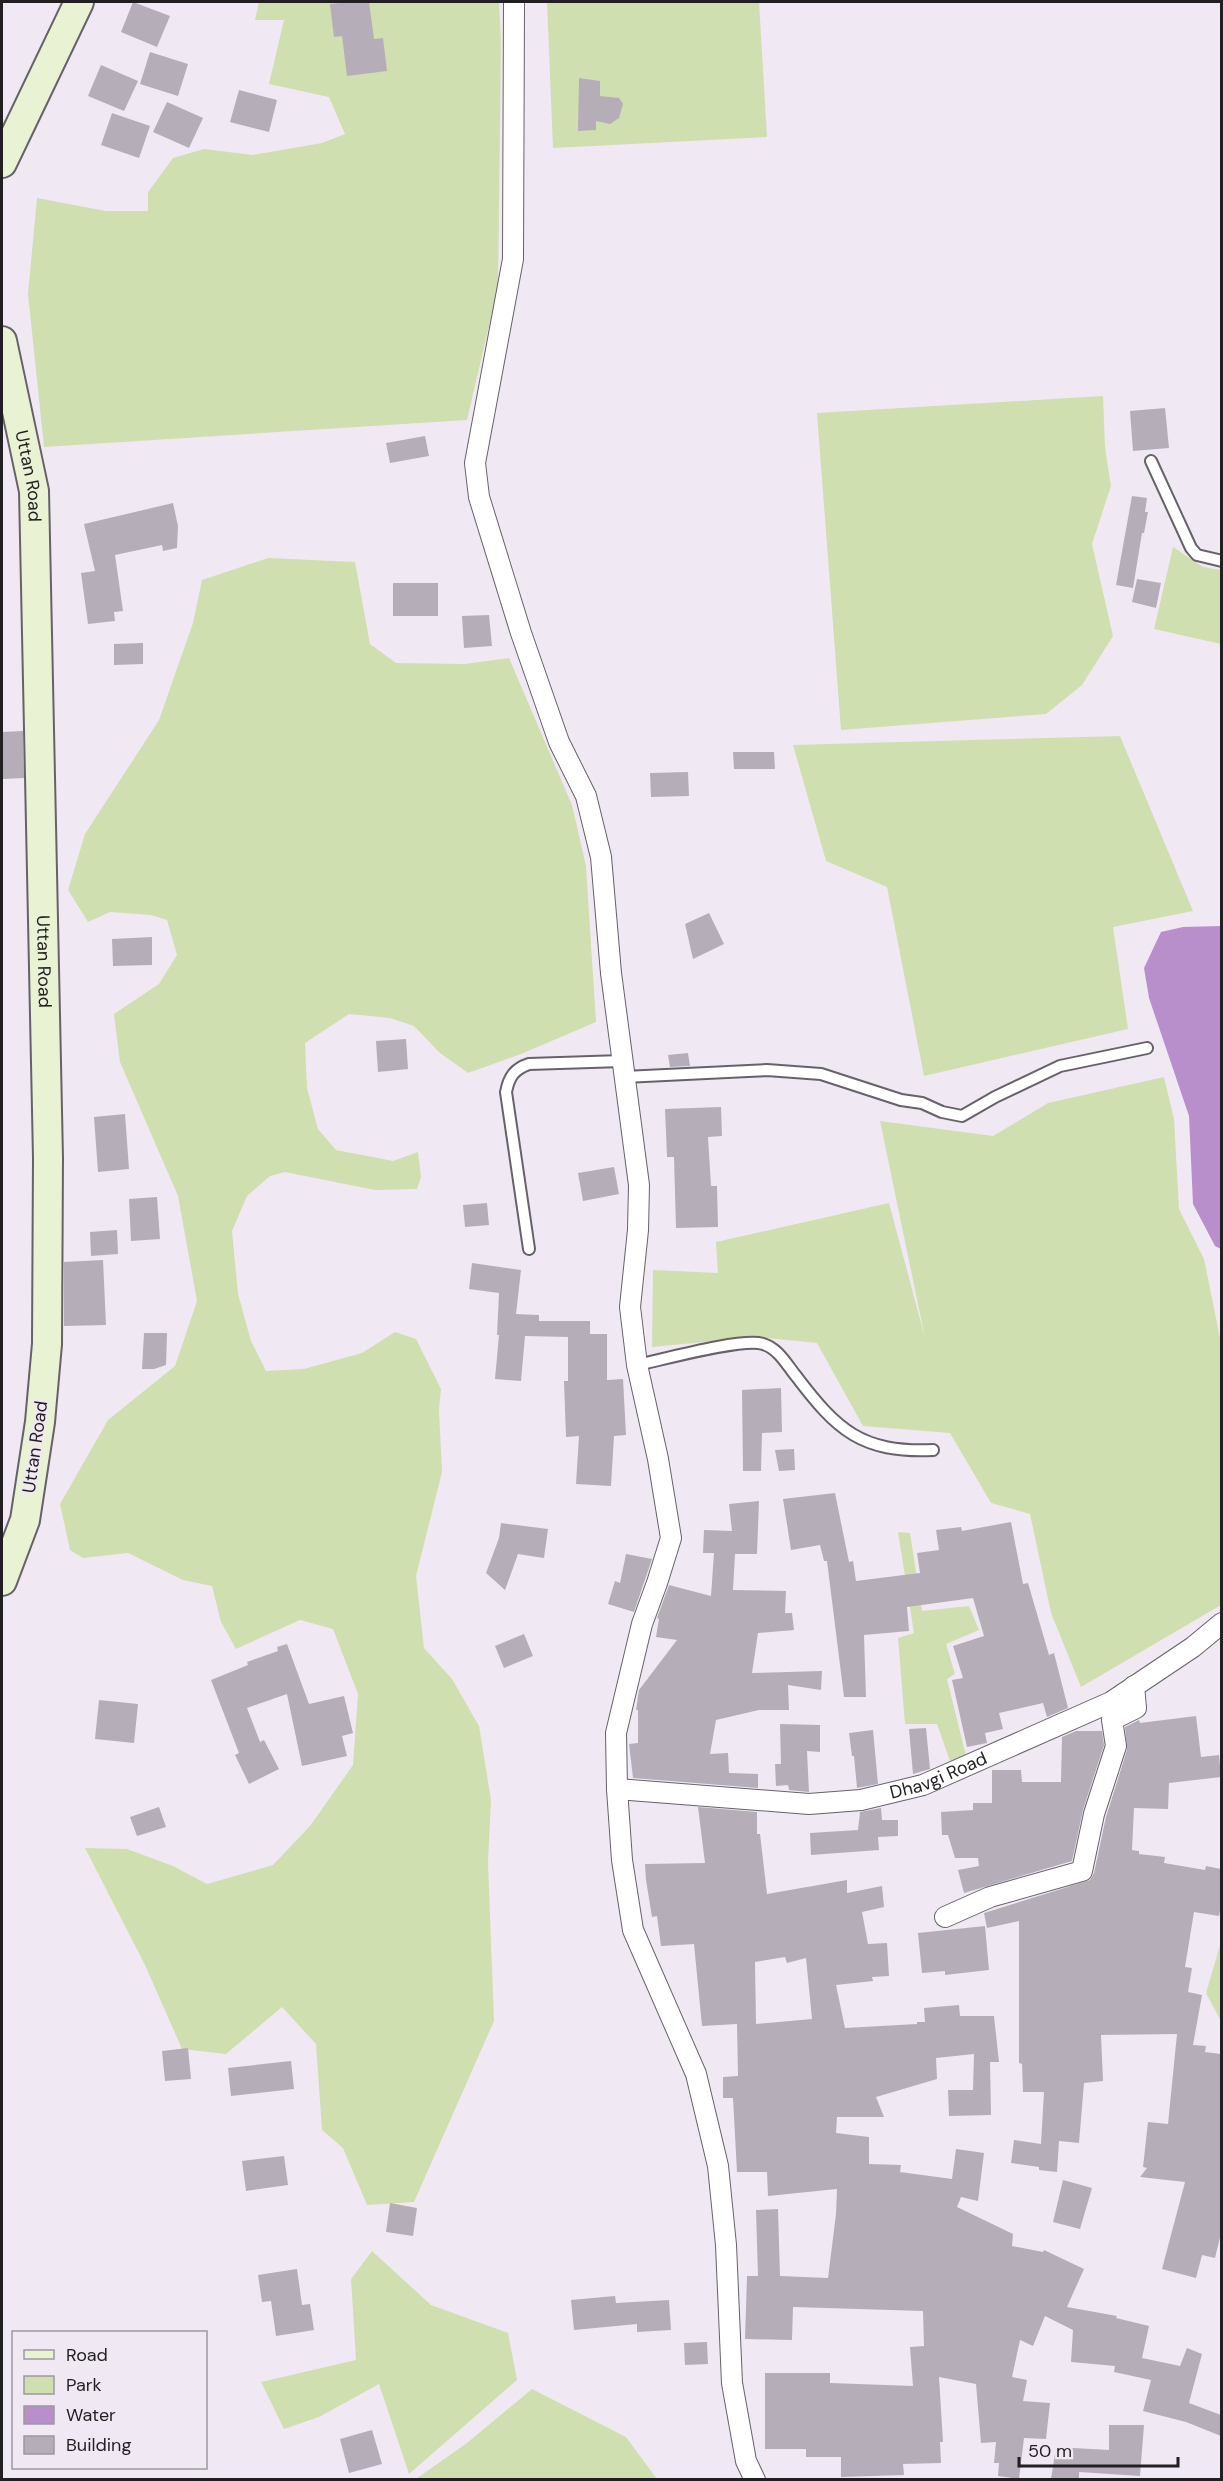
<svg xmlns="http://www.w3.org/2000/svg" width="1223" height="2481" viewBox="0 0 1223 2481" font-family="'DM Sans',sans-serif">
  <rect width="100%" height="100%" fill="#f0e9f3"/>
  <g fill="#d0dfb0">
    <path d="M259,2H499L501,41L498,287L467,420L44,447L28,294L37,198L106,211H148V192L173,158L204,149L253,155L322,143L345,134L329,97L269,84L284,20H255Z"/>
    <path d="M547,2H759L767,137L553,148Z"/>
    <path d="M1103,396L1105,447L1111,486L1092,544L1113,636L1082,685L1046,714L841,730L817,413Z"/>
    <path d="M1173,547L1203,567L1221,570V644L1154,629Z"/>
    <path d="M268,558L355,562L370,644L396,663L465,664L509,658L572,805L586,866L596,1022L521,1054L468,1073L440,1053L414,1026L390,1018L349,1014L305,1043L307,1088L318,1129L336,1150L393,1161L418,1152L421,1177L417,1189L375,1190L285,1172L270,1176L247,1196L232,1231L238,1294L251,1341L266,1371L304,1369L362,1353L395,1332L416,1339L441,1389L439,1410L442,1472L416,1576L424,1648L452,1679L479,1726L491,1800L488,1862L494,2021L414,2202L367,2205L343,2148L322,2130L316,2044L282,2007L226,2054L182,2049L145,1965L85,1848L127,1849L173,1866L207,1884L273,1865L310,1826L353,1765L358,1694L333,1629L300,1620L236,1649L221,1622L212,1586L183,1580L128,1553L83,1558L70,1550L60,1504L108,1420L175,1366L197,1301L178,1196L120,1062L114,1014L159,984L177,955L167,920L151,915L110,912L88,922L68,890L85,834L159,720L193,623L202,580Z"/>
    <path d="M1120,736L1193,911L1113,927L1128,1029L924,1076L887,887L826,861L793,745Z"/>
    <path d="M1164,1077L1174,1119L1179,1209L1204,1259L1221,1343V1605L1081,1687L1051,1613L1030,1514L991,1503L950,1433L863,1426L817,1343L757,1337L652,1347L653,1270L718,1273L716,1242L889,1203L925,1338L880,1121L993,1136L1048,1103Z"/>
    <path d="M898,1532L910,1533L922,1611L969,1606L979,1630L946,1644L955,1674L947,1679L966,1756L950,1761L937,1724H905L898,1638L914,1633Z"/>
    <path d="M1221,1942V2021L1206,1993Z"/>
    <path d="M372,2251L431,2305L508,2333L517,2380L409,2474L379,2384L319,2417L284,2429L261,2382L356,2360L351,2279Z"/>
    <path d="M532,2389L626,2437L657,2479H416L467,2443Z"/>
  </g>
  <path fill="#b98fcb" d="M1221,926L1222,928L1221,1249L1215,1246L1193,1204L1189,1116L1149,998L1144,968L1161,932L1183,927Z"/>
  <g fill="#b5aeb8" fill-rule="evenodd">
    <path d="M133,2L170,16L157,47L121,32Z"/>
    <path d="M350,2H369L374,39L383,38L387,71L347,76L342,36L334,37L330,4Z"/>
    <path d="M150,52L188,64L178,96L140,84Z"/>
    <path d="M101,65L138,81L124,111L88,96Z"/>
    <path d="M579,78L600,81V96L619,98L623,104L619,118L610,124L596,121V130L578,131Z"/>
    <path d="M239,90L277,100L269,132L230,122Z"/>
    <path d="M167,102L203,118L189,148L153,132Z"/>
    <path d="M112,113L150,126L139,158L101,145Z"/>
    <path d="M1165,408L1169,448L1133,451L1130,411Z"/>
    <path d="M425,436L429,456L390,463L386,443Z"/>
    <path d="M1132,496L1147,498L1145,512H1148L1144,533H1142L1133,588L1116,585Z"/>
    <path d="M173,503L178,526L177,548L163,551L162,545L115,555L123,611L114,612L115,621L88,624L81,573L95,571L84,524Z"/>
    <path d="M1137,579L1161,583L1156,608L1132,602Z"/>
    <rect x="393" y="583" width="45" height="33"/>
    <path d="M489,615L492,646L464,648L462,616Z"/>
    <path d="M143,643V664L114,665V644Z"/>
    <path d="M23,731L24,778L2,779V732Z"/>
    <path d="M733,752H774L775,769H734Z"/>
    <path d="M688,772L689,796L651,797L650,773Z"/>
    <path d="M709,913L724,944L693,959L685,924Z"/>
    <path d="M152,937V965L113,966L112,939Z"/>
    <path d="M406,1039L408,1069L378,1072L376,1041Z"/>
    <path d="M688,1053L690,1066L670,1067L668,1055Z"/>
    <path d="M721,1107L722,1136L708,1137L711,1186H717L718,1227L676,1228L674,1157H667L665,1109Z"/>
    <path d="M125,1114L129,1169L98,1172L94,1117Z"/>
    <path d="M614,1167L619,1194L583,1201L578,1173Z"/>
    <path d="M157,1197L160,1239L131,1241L129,1199Z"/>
    <path d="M487,1203L489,1225L465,1227L463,1205Z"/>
    <path d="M117,1230L118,1254L91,1256L90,1232Z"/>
    <path d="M103,1260L106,1325L64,1326V1262Z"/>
    <path d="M472,1263L521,1270L516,1314L539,1315V1321H590V1334H607V1380L623,1379L626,1435L614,1436L611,1486L576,1484L579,1436L566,1437L564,1381H568V1337L525,1336L521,1381L495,1379L499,1335H497L499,1293L469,1289Z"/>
    <path d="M144,1333H167L166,1365L154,1369H142Z"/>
    <path d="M781,1388L782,1432L762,1433L761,1471H743L742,1390Z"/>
    <path d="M794,1449L795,1470L779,1471L775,1450Z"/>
    <path d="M835,1493L849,1562L853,1561L856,1581L920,1573L917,1553L939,1550L936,1530L961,1527L962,1531L1011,1522L1023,1584L1028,1583L1049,1655L1054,1653L1068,1708L1047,1717L1043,1703L999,1713L1003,1729L985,1733L987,1743L967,1747L952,1680L963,1678L953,1646L984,1636L973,1598L907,1607L909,1631L864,1635L866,1697H844L827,1561H824L820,1545L791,1550L783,1499Z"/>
    <path d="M759,1501L757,1554H735L733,1590L786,1591L785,1613H792L794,1630L758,1633L752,1673L822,1671L821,1690L788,1685L789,1710H759L716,1720L710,1754L728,1753L729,1773L758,1774V1788L633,1778L629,1744L638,1743V1710H636L639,1690L677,1640L656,1637L659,1619L657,1618L669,1585L711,1596L714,1553H703L704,1530L732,1531L729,1504Z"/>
    <path d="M501,1523L548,1529L544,1558L518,1554L505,1590L486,1573L499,1538Z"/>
    <path d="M626,1554L652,1559L634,1612L608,1604L615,1581L620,1583Z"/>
    <path d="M524,1634L533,1656L504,1668L495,1646Z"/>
    <path d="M287,1644L309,1704L344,1696L353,1733L342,1736L347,1756L302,1766L287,1694L247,1708L260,1742L264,1740L279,1769L249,1784L235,1755L239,1753L211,1680L248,1665L247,1662L278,1651L277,1647Z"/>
    <path d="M99,1700L138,1704L134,1743L95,1739Z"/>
    <path d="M1196,1716L1201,1757L1219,1755L1221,1777L1169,1783L1168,1809L1134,1808L1132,1850L1139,1851V1854L1165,1857L1164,1863L1205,1870L1206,1866L1221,1869V1905L1219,1916L1194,1912L1185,1967L1192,1968L1188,1992L1202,1995L1193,2045L1206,2046L1205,2052L1221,2054V2233L1215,2258L1202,2255L1196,2278L1162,2269L1185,2182L1140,2177L1147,2168L1143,2167L1148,2122L1168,2124L1177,2034L1101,2035L1103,2081L1084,2083L1079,2143L1059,2141L1057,2172L1039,2170V2167L1011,2163L1014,2140L1041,2144L1044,2092H1023L1022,2064L1019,2063V1921L987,1928L984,1913L1090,1880L1094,1873L1106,1817L1127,1750L1125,1727L1139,1720L1140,1723Z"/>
    <path d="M780,1724L820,1725V1752L807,1751L809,1792L789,1790L788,1785L776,1786L775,1764H781Z"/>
    <path d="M926,1728L930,1769L913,1774L909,1729Z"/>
    <path d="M873,1730L878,1784L857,1788L854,1756H852L849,1733Z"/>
    <path d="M1076,1731H1102L1104,1745L1083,1810L1072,1861L964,1893L958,1870L979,1866L978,1858H955L948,1835H942L941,1812L973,1810V1803H992V1770H1021L1022,1782H1061L1062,1737Z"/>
    <path d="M159,1807L166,1827L137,1836L130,1817Z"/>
    <path d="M698,1807L757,1812V1834H760L767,1894L847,1880V1893L882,1886L884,1907L862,1912L868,1944L887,1943L889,1976L872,1977L873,1981L836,1985L845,2028L917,2024V2022H925L924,2008L959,2005L960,2016H994L999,2062H990L991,2115L949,2116L948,2090H973L974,2054L936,2058L937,2079L876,2097L884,2117H837L836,2133L869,2137V2164L901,2165L900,2172L952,2179L956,2149L984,2153L978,2201L961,2197L957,2207L1013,2234L1012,2246L1043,2252L1044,2250L1084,2269L1067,2307L1117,2316L1116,2318L1149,2326L1142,2358L1180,2366L1187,2348L1202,2354L1189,2403L1221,2415V2436L1186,2422L1143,2411L1151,2380L1114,2372L1115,2366L1071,2362L1073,2330L1045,2316L1033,2346L1020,2340L1012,2377L1027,2380L1023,2401L1050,2403L1046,2439L1024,2438L1019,2479L998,2476L999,2463H994L996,2442L981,2443L976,2384L939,2377L943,2442H940L941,2463L903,2464L904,2475L841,2477V2457H806V2449H765V2373H830V2383L913,2386L910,2347L924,2346L923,2311L793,2307L792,2340L745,2339L747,2276H758L756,2210L778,2209L780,2276L828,2278L836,2214L837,2189L768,2196L767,2172H737L733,2098H723V2077L738,2076L737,2024L702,2026L694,1944L661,1946L657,1916L652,1917L646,1880L645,1864L705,1863ZM785,1957L787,1963L806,1958L812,2019L756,2024L755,1962Z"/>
    <path d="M881,1808L882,1820H898V1836L878,1837L879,1850L811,1855L810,1833L858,1830L860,1812Z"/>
    <path d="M985,1926L989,1970L945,1975V1971L922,1973L918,1933Z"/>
    <path d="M188,2048L191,2079L165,2081L162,2051Z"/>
    <path d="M291,2061L294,2089L231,2096L228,2068Z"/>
    <path d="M284,2156L288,2185L246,2191L242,2161Z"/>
    <path d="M1063,2180L1092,2188L1080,2229L1053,2222Z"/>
    <path d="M390,2203L417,2208L413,2236L386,2232Z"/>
    <path d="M297,2269L302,2305L310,2304L314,2330L276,2336L271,2301L262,2302L258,2275Z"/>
    <path d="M615,2296L616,2303L669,2300L671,2330L637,2332V2324L574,2330L571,2300Z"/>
    <path d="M707,2342L708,2364L685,2365L684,2343Z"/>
    <path d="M1109,2425H1144L1140,2476L1079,2472V2478L1051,2479L1056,2447L1109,2450Z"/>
    <path d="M372,2430L382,2464L349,2473L340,2439Z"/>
  </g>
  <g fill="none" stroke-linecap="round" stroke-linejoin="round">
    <defs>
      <g id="lane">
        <path d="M1151,461L1191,548L1197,555L1222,561"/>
        <path d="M624,1077L767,1070L821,1074L901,1100L922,1103L942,1112L962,1116L995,1097L1060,1066L1147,1048"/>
        <path d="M529,1249L506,1092C509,1077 514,1069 529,1064L622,1061"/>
        <path d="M637,1365C661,1360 744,1337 763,1344C778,1348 787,1365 796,1376C837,1430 861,1453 933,1450"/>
      </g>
      <g id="street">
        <path d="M514,2L513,259L475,463L479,497L521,633L559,742L586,796L601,857L611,973L639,1185L638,1230L630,1307L637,1365L658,1459L671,1538L657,1583L642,1624L616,1733L617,1789L622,1860L633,1930L696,2074L718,2166L726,2245L732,2383L746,2461L755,2480"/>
        <path id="s1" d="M617,1789L809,1804L861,1800L923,1785L1111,1702L1193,1647L1222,1623"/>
        <path d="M945,1917L990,1897L1082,1871L1094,1814L1116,1746L1112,1720L1136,1708L1134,1686"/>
      </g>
      <g id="secondary">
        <path d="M2,163L79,2"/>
        <path id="s2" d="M2,341L34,491L48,1158L47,1344L40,1422L25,1520L2,1581"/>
      </g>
    </defs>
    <use href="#lane" stroke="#67626a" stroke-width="14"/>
    <use href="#street" stroke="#67626a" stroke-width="22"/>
    <use href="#secondary" stroke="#67626a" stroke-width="32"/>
    <use href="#lane" stroke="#fff" stroke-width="10"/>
    <use href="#street" stroke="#fff" stroke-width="20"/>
    <use href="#secondary" stroke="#e9f2d2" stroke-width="28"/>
  </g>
  <g text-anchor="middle" stroke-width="4.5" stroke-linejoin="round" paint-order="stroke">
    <g font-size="18" fill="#211f22" stroke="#f0e9f3">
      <text dy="6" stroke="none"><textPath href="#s2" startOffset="138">Uttan Road</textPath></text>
      <text dy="6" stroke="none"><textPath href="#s2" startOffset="624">Uttan Road</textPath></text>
      <text transform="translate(35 1447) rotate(-82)" y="6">Uttan Road</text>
      <text dy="6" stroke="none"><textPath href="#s1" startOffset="326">Dhavgi Road</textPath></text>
    </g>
  </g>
  <rect width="1223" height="2481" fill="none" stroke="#211f22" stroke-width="6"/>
  <rect x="12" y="2331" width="195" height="138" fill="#f0e9f3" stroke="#9d989f" stroke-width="1.5"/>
  <rect x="24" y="2350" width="30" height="9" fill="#e9f2d2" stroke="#9d989f" stroke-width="1.5"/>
  <text x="66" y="2361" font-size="18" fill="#211f22">Road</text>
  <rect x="24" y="2376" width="30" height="18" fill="#d0dfb0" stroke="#9d989f" stroke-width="1.5"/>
  <text x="66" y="2391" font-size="18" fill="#211f22">Park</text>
  <rect x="24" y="2406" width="30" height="18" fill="#b98fcb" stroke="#9d989f" stroke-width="1.5"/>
  <text x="66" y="2421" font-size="18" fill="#211f22">Water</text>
  <rect x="24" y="2436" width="30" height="18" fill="#b5aeb8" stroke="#9d989f" stroke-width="1.5"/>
  <text x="66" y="2451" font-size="18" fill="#211f22">Building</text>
  <path d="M1019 2457v9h159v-9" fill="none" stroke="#211f22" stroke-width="3"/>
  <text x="1028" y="2457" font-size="18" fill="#211f22" stroke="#f0e9f3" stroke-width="4.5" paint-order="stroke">50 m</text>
</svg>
